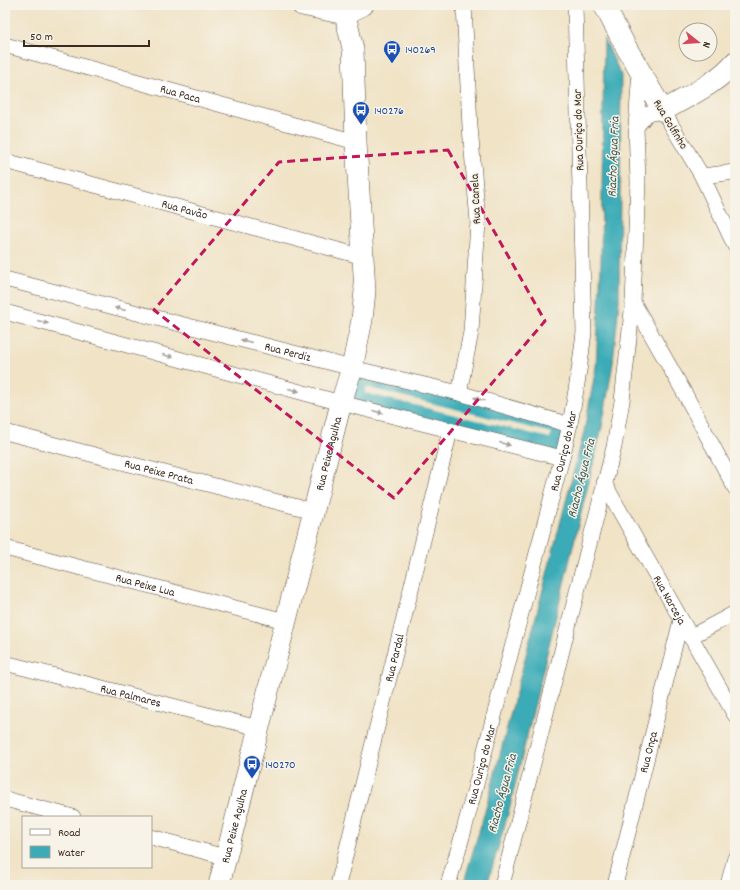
<svg xmlns="http://www.w3.org/2000/svg" width="740" height="890" viewBox="0 0 740 890" font-family="Dekko,sans-serif">
  <rect width="100%" height="100%" fill="#f7f3e8"/>
  <filter id="ink" filterUnits="userSpaceOnUse"><feTurbulence type="fractalNoise" baseFrequency=".025" numOctaves="2"/><feDisplacementMap in="SourceGraphic" scale="8" xChannelSelector="R" yChannelSelector="G"/><feConvolveMatrix kernelMatrix="1 2 1 2 8 2 1 2 1" color-interpolation-filters="sRGB"/></filter>
  <filter id="wash" filterUnits="userSpaceOnUse"><feTurbulence type="fractalNoise" baseFrequency=".012" numOctaves="4" result="noise"/><feDisplacementMap in="SourceGraphic" scale="16" xChannelSelector="R" yChannelSelector="G"/><feGaussianBlur stdDeviation="0.9" result="paint"/><feColorMatrix in="noise" values="0 0 0 0 0 0 0 0 0 0 0 0 0 0 0 0 0 1.4 0 .05"/><feComposite in="paint" operator="in"/></filter>
  <g filter="url(#wash)">
    <rect width="100%" height="100%" fill="#f0e3c6"/>
    <path fill="#3bacb7" stroke="#3b6b6a" d="M604,38L621,75L619,302L613,363L602,427L508,814L487,885H463L486,808L584,432L596,367L601,263Z"/>
    <g fill="none" stroke-linecap="round" stroke-linejoin="round">
      <path stroke="#3bacb7" stroke-width="17" d="M360,377L563,427L555,448L354,399Z"/>
    </g>
  </g>
  <g filter="url(#ink)">
    <g fill="none" stroke-linecap="round" stroke-linejoin="round">
      <defs>
        <g id="street">
          <path id="s1" d="M5,45L356,142"/>
          <path d="M636,127L647,114L663,111L702,176L735,246"/>
          <path id="s2" d="M5,161L364,257"/>
          <path d="M702,176L735,172"/>
          <path id="s3" d="M5,279L352,368L459,393L570,425"/>
          <path d="M633,302L685,394L735,488"/>
          <path d="M5,312L341,403L562,458"/>
          <path d="M459,393L471,332L478,222L470,127L464,5"/>
          <path id="s4" d="M5,432L313,511"/>
          <path id="s5" d="M604,483L735,715"/>
          <path id="s6" d="M5,548L285,621"/>
          <path d="M690,637L735,613"/>
          <path id="s7" d="M5,663L258,728"/>
          <path d="M5,799L73,817"/>
          <path d="M151,837L225,857"/>
          <path id="s8" d="M338,885L450,431"/>
          <path id="s9" d="M448,885L464,830L562,458C573,416 579,375 584,332L575,5"/>
          <path d="M502,885L614,447L622,401L633,302L638,182L636,127L640,70"/>
          <path id="s10" d="M615,885L681,620"/>
          <path d="M728,885L735,858"/>
        </g>
        <g id="secondary">
          <path d="M302,5L345,14L363,5"/>
          <path d="M604,5L626,47L663,111C688,96 716,84 735,62"/>
          <path id="s11" d="M219,885L341,403L352,368L362,320L365,291L356,142L353,49L345,14"/>
        </g>
      </defs>
      <use href="#street" stroke="#564637" stroke-width="16"/>
      <use href="#secondary" stroke="#564637" stroke-width="22"/>
      <use href="#street" stroke="#fff" stroke-width="15"/>
      <use href="#secondary" stroke="#fff" stroke-width="21"/>
    </g>
    <defs><path id="oneway-solid" d="M-6-.8H1V-3.2L6.5 0L1 3.2V.8H-6Z"/></defs>
    <g fill="#a79f9a">
      <use href="#oneway-solid" transform="translate(120 309) rotate(-166)"/>
      <use href="#oneway-solid" transform="translate(43 322) rotate(15)"/>
      <use href="#oneway-solid" transform="translate(246 341) rotate(-166)"/>
      <use href="#oneway-solid" transform="translate(168 356) rotate(15)"/>
      <use href="#oneway-solid" transform="translate(294 390) rotate(15)"/>
      <use href="#oneway-solid" transform="translate(479 399) rotate(-164)"/>
      <use href="#oneway-solid" transform="translate(378 412) rotate(14)"/>
      <use href="#oneway-solid" transform="translate(505 444) rotate(14)"/>
    </g>
  </g>
  <path fill="none" stroke="#c2185b" stroke-width="3" stroke-dasharray="8 5" stroke-linejoin="round" d="M448,150L545,321L394,498L154,310L279,162Z"/>
  <defs>
    <symbol id="bus-pin" viewBox="-11 -11 22 30"><path d="M0 17L-7.5 6A9.5 9.5 0 1 1 7.5 6Z" fill="#1a4fb4" stroke="#f7f3e8"/><path d="M-5-6H5V4H4V6H2V4H-2V6H-4V4H-5ZM-3.5-4V0h7V-4ZM-3.5 1.2v1.5H-2V1.2ZM2 1.2v1.5H3.5V1.2Z" fill="#fff"/></symbol>
  </defs>
  <g fill-rule="evenodd">
    <use href="#bus-pin" x="382" y="39" width="20" height="27"/>
    <use href="#bus-pin" x="351" y="100" width="20" height="27"/>
    <use href="#bus-pin" x="242" y="754" width="20" height="27"/>
  </g>
  <g text-anchor="middle" stroke-width="3" stroke-linejoin="round" paint-order="stroke">
    <g font-size="12" fill="#164399" stroke="#f7f3e8" text-anchor="start">
      <text x="405" y="53">140269</text>
      <text x="374" y="114">140276</text>
      <text x="265" y="768">140270</text>
    </g>
    <g font-size="12" fill="#3b2a1e" stroke="#f7f3e8">
      <text dy="4" stroke="none"><textPath href="#s1" startOffset="182">Rua Paca</textPath></text>
      <text transform="translate(671 124) rotate(59)" y="4">Rua Golfinho</text>
      <text transform="translate(578 130) rotate(-92)" y="4">Rua Ouriço do Mar</text>
      <text transform="translate(475 199) rotate(-93)" y="4">Rua Canela</text>
      <text dy="4" stroke="none"><textPath href="#s2" startOffset="186">Rua Pavão</textPath></text>
      <text dy="4" stroke="none"><textPath href="#s3" startOffset="292">Rua Perdiz</textPath></text>
      <text dy="4" stroke="none"><textPath href="#s9" startOffset="449">Rua Ouriço do Mar</textPath></text>
      <text dy="4" stroke="none"><textPath href="#s11" startOffset="445">Rua Peixe Agulha</textPath></text>
      <text dy="4" stroke="none"><textPath href="#s4" startOffset="159">Rua Peixe Prata</textPath></text>
      <text dy="4" stroke="none"><textPath href="#s6" startOffset="145">Rua Peixe Lua</textPath></text>
      <text dy="4" stroke="none"><textPath href="#s5" startOffset="134">Rua Narceja</textPath></text>
      <text dy="4" stroke="none"><textPath href="#s8" startOffset="234">Rua Pardal</textPath></text>
      <text dy="4" stroke="none"><textPath href="#s7" startOffset="130">Rua Palmares</textPath></text>
      <text dy="4" stroke="none"><textPath href="#s10" startOffset="137">Rua Onça</textPath></text>
      <text dy="4" stroke="none"><textPath href="#s9" startOffset="125">Rua Ouriço do Mar</textPath></text>
      <text dy="4" stroke="none"><textPath href="#s11" startOffset="61">Rua Peixe Agulha</textPath></text>
    </g>
    <g font-size="13" font-style="italic" fill="#3b5854" stroke="#f7f3e8">
      <text transform="translate(612 157) rotate(-88)" y="5">Riacho Água Fria</text>
      <text transform="translate(580 478) rotate(-76)" y="5">Riacho Água Fria</text>
      <text transform="translate(501 793) rotate(-75)" y="5">Riacho Água Fria</text>
    </g>
  </g>
  <rect width="740" height="890" fill="none" stroke="#f7f3e8" stroke-width="20"/>
  <rect x="22" y="816" width="130" height="52" fill="#f7f3e8" stroke="#aca397"/>
  <rect x="30" y="829" width="20" height="6" fill="#ffffff" stroke="#aca397"/>
  <text x="58" y="836" font-size="12" fill="#3b2a1e">Road</text>
  <rect x="30" y="846" width="20" height="12" fill="#3bacb7" stroke="#aca397"/>
  <text x="58" y="856" font-size="12" fill="#3b2a1e">Water</text>
  <g transform="translate(698 42) rotate(107)"><circle r="19" fill="#f7f3e8" stroke="#aca397"/>
  <path d="M0-3L7 15L0 10L-7 15Z" fill="#d1495b"/>
  <text y="-6" font-size="11" font-weight="bold" text-anchor="middle" fill="#3b2a1e">N</text>
  </g>
  <path d="M24 40v6h125v-6" fill="none" stroke="#3b2a1e" stroke-width="2"/>
  <text x="30" y="40" font-size="12" fill="#3b2a1e" stroke="#f7f3e8" stroke-width="3" paint-order="stroke">50 m</text>
</svg>
